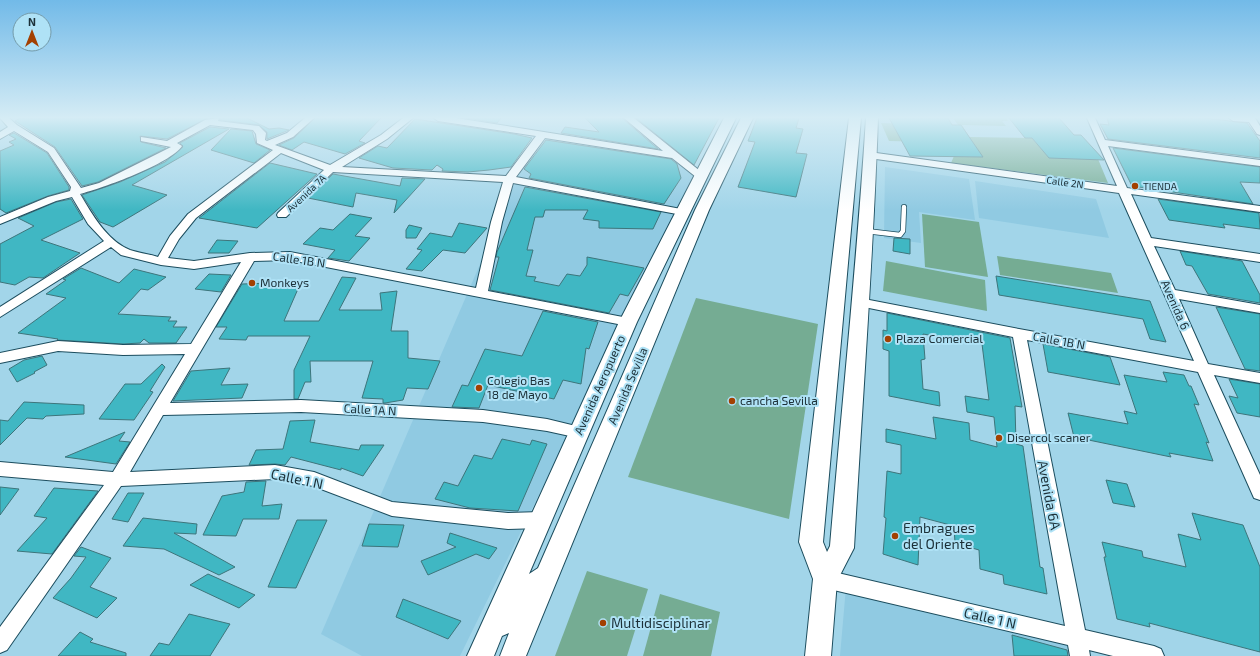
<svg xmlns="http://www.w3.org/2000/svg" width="1260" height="656" viewBox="0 0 1260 656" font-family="'Exo 2',sans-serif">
  <rect width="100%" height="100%" fill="#a2d5e9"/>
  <g fill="#90cae2">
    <path d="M543,138L676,159L695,176L460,656H362L321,634L517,178Z"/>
    <path d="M885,167L969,179L975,220L919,212L921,243L884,238Z"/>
    <path d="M975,181L1096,199L1109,238L979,218Z"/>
    <path d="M846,587L1075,647L1076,656H840Z"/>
  </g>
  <g fill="#75ac93">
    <path d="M953,118H1006L1008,121H1002L1006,126L962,125L969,137L1032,138L1049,158L1098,159L1108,183L951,163L954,156L982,157L973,143L889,141L881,123L958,125Z"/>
    <path d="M922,214L979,222L988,277L925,267Z"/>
    <path d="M997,256L1111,273L1118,293L1000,275Z"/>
    <path d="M886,261L985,280L987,311L883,291Z"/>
    <path d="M696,298L818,324L789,519L628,477Z"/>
    <path d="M587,571L648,589L627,656H555Z"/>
    <path d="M660,594L720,612L711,656H643Z"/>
  </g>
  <g fill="#40b7c3" stroke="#3d757b">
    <path d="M20,118H208L167,139L140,136L141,142L166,148L98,182L82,186L55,147L15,121Z"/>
    <path d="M220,118H247L269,129L279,128L289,130L267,139V132L259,125L220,120Z"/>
    <path d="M315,118H381L359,141L365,143L345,154L304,142L292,150L279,145L294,138Z"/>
    <path d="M466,118H501L497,123Z"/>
    <path d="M585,118H622L658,149L561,133L565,127L599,132Z"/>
    <path d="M636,118H719L694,165Z"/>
    <path d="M757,118H799L796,128L803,129L796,153L807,154L796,197L738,187L755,142L748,141Z"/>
    <path d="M889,118H948L952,125H961L983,157L910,156Z"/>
    <path d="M1009,118H1059L1074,135H1081L1104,160L1049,158L1032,138H1025Z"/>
    <path d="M1107,118H1204L1247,123L1260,141V158L1108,139L1100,124L1109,125Z"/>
    <path d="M415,119L514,134L532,138L511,167L489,170L468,172L442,171L443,169L437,165L432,170L393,168L359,158L378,146L387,148Z"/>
    <path d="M210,127L229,129L132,185L167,195L113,227L100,222L82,195L120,182L165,162L183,147L180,143Z"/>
    <path d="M231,129L252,131L256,144L270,150L254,163L211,150Z"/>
    <path d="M14,133L47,153L69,187V190L48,196L6,213L0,209V151L14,145L9,142L16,139L9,135Z"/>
    <path d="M546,140L671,159L677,164L681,178L664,204L529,178L531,174L524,169Z"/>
    <path d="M1113,148L1260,167V183L1240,182L1253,204L1132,186Z"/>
    <path d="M270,163L317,174L257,228L199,218Z"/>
    <path d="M333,174L400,186L402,178L425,179L394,213L397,200L356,193L353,207L308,198Z"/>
    <path d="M525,187L661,212L653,229L599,228V221L583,219L588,210H545L543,217H535L527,250H533L526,276L536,277L534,281L559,286L567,274L580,276L587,265V257L644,268L628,296L620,294L609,313L490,290L499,257H496L497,252Z"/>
    <path d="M71,199L83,219L41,240L80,253L43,278L29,277L15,285L0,282V244L34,226L18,218L56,202Z"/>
    <path d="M1158,199L1259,213L1260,229L1223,224L1225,228L1169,220Z"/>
    <path d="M350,214L372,218L355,236L370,238L349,261L328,258L335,250L303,244L320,228L333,230Z"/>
    <path d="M459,223L487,228L465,253L443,250L422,271L406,269L422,250L417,249L430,233L452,237Z"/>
    <path d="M409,225L422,228L416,238H406V230Z"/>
    <path d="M894,238L910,239V254L893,251Z"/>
    <path d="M217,240L238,241L229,253H208Z"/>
    <path d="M1180,251L1242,261L1260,295V303L1208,294L1192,266L1186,265Z"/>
    <path d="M81,268L119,283L134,269L166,277L148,290L141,289L118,314L171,317L168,321H177L173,327H187L176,343H149L144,339L140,343L123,344L57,340L58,339L18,333L66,298L46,294L66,280L63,279Z"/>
    <path d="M209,274L231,275L221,292L195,289Z"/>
    <path d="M996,276L1150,301L1166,342L1150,339L1143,319L999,295Z"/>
    <path d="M342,277L356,278L339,310H382L380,293L397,291L391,331H408V358L440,361L428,389L407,388L403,400L385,403H383V399L362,398L373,361H310L311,382H305L298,399H294V370L310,336H248L246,340L219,339L227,327H216L242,284L301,282L284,321H319Z"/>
    <path d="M1216,307L1260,314V371L1245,369Z"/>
    <path d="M543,311L598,322L589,349L586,348L581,384L563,380L554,399L488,385L479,408L452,407L462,385L468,386L485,349L522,356Z"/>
    <path d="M887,313L1010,338L1022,407L1015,406L1016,444L1023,446L1040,567L1043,568L1047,594L1004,584L1003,575L980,569L979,550L955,543L954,526L920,517L918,565L883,554L886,518L884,517L887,471L901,474V445L886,442V429L936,439L933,417L969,423L970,440L997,447L994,417L967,412L965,396L989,400L982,344L923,334L925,359L921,360L923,389L939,392L940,406L889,396V351L883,349V330L887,331Z"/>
    <path d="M1043,344L1110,357L1120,385L1048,372Z"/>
    <path d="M42,356L47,365L34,372L35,373L17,382L9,369L24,360Z"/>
    <path d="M162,364L165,367L150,391L153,392L134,420L99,419L125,384H141Z"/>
    <path d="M230,368L221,385L248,384L242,398L173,401L191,371Z"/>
    <path d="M1163,372L1184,375L1189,386H1191L1199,405L1194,404L1209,443L1206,442L1213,461L1169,453L1171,457L1074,437L1068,413L1128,424L1124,411L1137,414L1124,375L1167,382Z"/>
    <path d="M1229,379L1260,384V417L1237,413L1229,396L1238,398Z"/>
    <path d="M24,402L84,405V414L46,416L43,419L27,418L0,445V420L8,421Z"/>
    <path d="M315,420L310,442L359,450L361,445H384L363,476L341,468V470L291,457L285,465L275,464L249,465L256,450L283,449L290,421Z"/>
    <path d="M125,432L119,441L130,442L116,464L65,457Z"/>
    <path d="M502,439L530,445L532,440L547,444L518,511L470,508L435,499L444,482L458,486L474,455L492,459Z"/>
    <path d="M1106,480L1127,484L1135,507L1113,503Z"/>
    <path d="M266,481L262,506L282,504L279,519H243L236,536L203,535L222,496L244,492L246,482Z"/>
    <path d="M0,487L19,489L0,515Z"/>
    <path d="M54,488L98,491L52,554L17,551L47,518L34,516Z"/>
    <path d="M128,493H144L128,522L112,519Z"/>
    <path d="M1192,513L1243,525L1260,567V652L1149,623L1150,627L1117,619L1104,557H1106L1102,542L1142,551L1143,557L1186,567L1178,534L1201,540Z"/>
    <path d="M143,518L197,524L196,534L174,533L235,567L219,575L164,549L123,546Z"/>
    <path d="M297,520H327L296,588L268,587Z"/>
    <path d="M369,524L404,525L398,547L362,546Z"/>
    <path d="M450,533L472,540L497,548L489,559L476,554L428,575L421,561L456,547L447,543Z"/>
    <path d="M81,547L111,558L90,587L117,598L97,618L53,598L71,578L86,557L74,556Z"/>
    <path d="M208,574L255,595L239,608L190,585Z"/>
    <path d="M403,599L461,621L448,639L396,617Z"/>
    <path d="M189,614L230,624L210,656H150L159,643L169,645Z"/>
    <path d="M80,632L93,639L90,642L126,653V656H58Z"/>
    <path d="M1012,635L1067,650L1068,656H1014Z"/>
  </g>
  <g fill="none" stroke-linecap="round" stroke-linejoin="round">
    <defs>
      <path id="lane" d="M866,231L900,235L903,231L904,207"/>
      <g id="street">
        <path d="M0,118H9L17,125L54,148L81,188L99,183L171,147L141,141V137L167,141L205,120L219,118L218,121L259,126L266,133L265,140L267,141L287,133L305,118H314L293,137L275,145L330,165L381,135L403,118H413L387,139L342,167L506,176L536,136L438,121L434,118H456L663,151L624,118H634L705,175L704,177H696L672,158L545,138L516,177L686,210L687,212L682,215L513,183L502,222L488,291L628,318L633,319L634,322L633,325L628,326L290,260L254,261L170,403L301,400L483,410L547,419L584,428L587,432L584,436L579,438L547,431L483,422L301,412L163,415L130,472L275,465L314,472L392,502L508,513L541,512L547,515L549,520L547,525L541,528L508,529L392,516L313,486L275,479L121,486L7,650L0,653V627L104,485L0,476V462L113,472L185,354L123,355L58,351L0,363V353L58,341L123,345L191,344L241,262L194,269L161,265L121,255L111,247L0,317V307L104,241L88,224L72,197L56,201L0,224V217L48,197L70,191L71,187L48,152L14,131L0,139V132L8,127ZM210,125L253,130L256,134L257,143L273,150L188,214L170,236L158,257C149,254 139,253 130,250C107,241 92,214 80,194C103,188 170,164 182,146L177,143ZM281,153L324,170L278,213L277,215L278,217H286L333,172L503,182L491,222L476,288L290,252L250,253L194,261L168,258L179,239L196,218Z"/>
        <path d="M1087,118H1095L1105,140L1260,160V166L1108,146L1127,188L1260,206V212L1131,194L1151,238L1260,254V262L1154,246L1175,290L1260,305V313L1179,299L1208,364L1260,373V383L1214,375L1260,475V500L1254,498L1198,372L1027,340L1085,630L1154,646L1161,649L1164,656H1113L1089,650L1090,656H1070L1068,645L825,588L819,585L816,579L819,573L825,570L1065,626L1013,337L859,306L855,305L853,302L855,299L859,298L1019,329L1194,361L1119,193L869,158L864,155L869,152L1117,186Z"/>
        <path d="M1229,118H1255L1260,126V135L1257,134L1249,122L1233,121Z"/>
      </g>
      <g id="secondary">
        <path d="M724,118H736L637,322L529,574L538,568L695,210L741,118H753L709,210L526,656H500L509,633L502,636L494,656H467L619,322Z"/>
        <path d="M849,118H861L823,542L827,552L830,546C842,403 857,261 866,118H878C873,262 862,405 854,548L837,581L831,656H805L813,579L799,542Z"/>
      </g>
    </defs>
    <use href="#lane" stroke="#1c4d5e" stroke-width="6"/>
    <use href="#street" stroke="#1c4d5e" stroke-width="2"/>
    <use href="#secondary" stroke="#1c4d5e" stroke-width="2"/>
    <use href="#lane" stroke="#fff" stroke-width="4.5"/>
    <use href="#street" fill="#fff" fill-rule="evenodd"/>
    <use href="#secondary" fill="#fff" fill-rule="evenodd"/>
  </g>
  <linearGradient id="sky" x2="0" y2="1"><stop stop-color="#72bae8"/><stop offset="0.56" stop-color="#d5ecf5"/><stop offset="1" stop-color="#d5ecf5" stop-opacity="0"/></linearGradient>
  <rect width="1260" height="210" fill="url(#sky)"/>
  <g fill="#a34101" stroke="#afe2f6" stroke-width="1.5">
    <circle cx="1135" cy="186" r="4"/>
    <circle cx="252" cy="283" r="4"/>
    <circle cx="888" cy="339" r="4"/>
    <circle cx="479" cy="388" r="4"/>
    <circle cx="732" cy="401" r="4"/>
    <circle cx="999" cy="438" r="4"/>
    <circle cx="895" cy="536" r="4"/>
    <circle cx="603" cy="623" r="4"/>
  </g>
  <g text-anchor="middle" stroke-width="4" stroke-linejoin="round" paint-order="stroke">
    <g font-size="10" fill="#1c3038" stroke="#afe2f6">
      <text transform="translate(1065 182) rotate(8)" y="4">Calle 2N</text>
      <text transform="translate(306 193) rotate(-43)" y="4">Avenida 7A</text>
    </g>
    <g font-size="10" fill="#1c3038" stroke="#afe2f6" text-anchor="start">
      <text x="1143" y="190">TIENDA</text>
    </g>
    <g font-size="12" fill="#1c3038" stroke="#afe2f6">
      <text transform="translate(299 260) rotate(8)" y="4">Calle 1B N</text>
      <text transform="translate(1175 305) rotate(66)" y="4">Avenida 6</text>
      <text transform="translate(1059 341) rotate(10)" y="4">Calle 1B N</text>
      <text transform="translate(600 385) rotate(-66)" y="4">Avenida Aeropuerto</text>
      <text transform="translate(628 386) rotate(-67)" y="4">Avenida Sevilla</text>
      <text transform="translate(370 410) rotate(3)" y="4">Calle 1A N</text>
    </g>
    <g font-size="12" fill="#1c3038" stroke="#afe2f6" text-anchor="start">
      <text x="260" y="287">Monkeys</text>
      <text x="896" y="343">Plaza Comercial</text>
      <text x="487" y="385">Colegio Bas<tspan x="487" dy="14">18 de Mayo</tspan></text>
      <text x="740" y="405">cancha Sevilla</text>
      <text x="1007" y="442">Disercol scaner</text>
    </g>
    <g font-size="14" fill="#1c3038" stroke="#afe2f6">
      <text transform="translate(297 479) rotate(12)" y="5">Calle 1 N</text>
      <text transform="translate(1049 495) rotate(79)" y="5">Avenida 6A</text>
      <text transform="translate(990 618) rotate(13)" y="5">Calle 1 N</text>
    </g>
    <g font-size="14" fill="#1c3038" stroke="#afe2f6" text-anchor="start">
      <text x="903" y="533">Embragues<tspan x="903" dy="16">del Oriente</tspan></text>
      <text x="611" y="628">Multidisciplinar</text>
    </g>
  </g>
  <g transform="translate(32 32)"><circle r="19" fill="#afe2f6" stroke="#749baa"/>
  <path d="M0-3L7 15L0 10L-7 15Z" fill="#a34101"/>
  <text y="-6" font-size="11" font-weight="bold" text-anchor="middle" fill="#1c3038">N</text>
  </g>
</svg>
